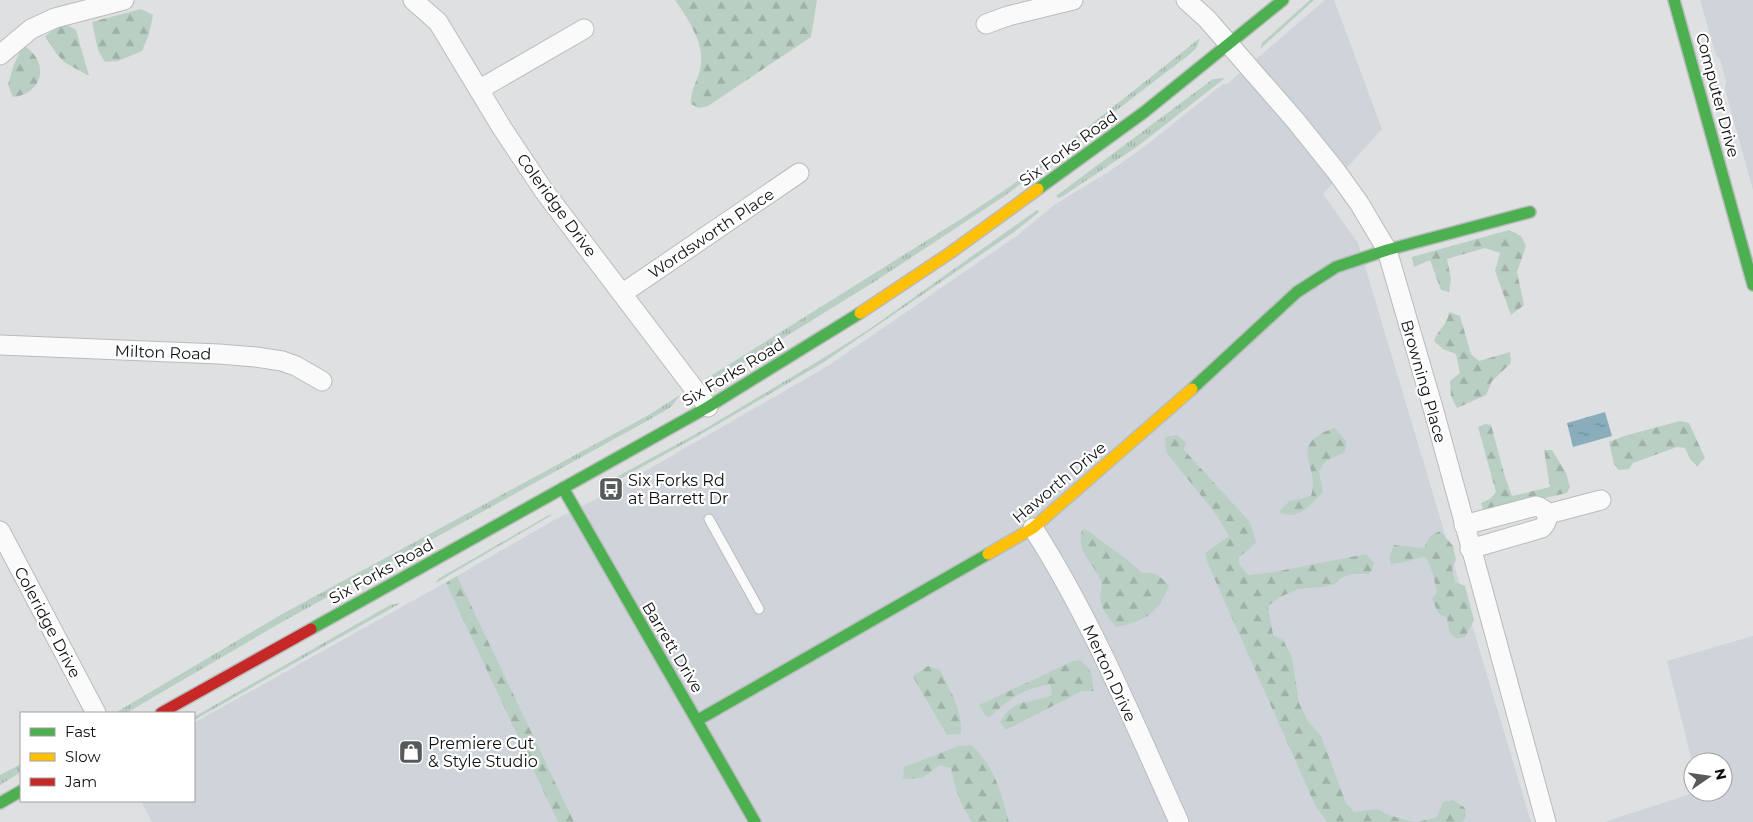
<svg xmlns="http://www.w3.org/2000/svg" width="1753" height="822" viewBox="0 0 1753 822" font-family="Montserrat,sans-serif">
  <defs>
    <pattern id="grass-tufts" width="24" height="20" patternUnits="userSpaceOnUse" patternTransform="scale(1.25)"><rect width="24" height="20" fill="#bacfc4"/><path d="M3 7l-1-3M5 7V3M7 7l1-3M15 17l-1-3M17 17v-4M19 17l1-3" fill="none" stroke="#9fb1a7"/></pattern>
    <pattern id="forest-firs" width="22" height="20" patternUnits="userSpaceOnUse" patternTransform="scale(1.25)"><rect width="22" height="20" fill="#bacfc4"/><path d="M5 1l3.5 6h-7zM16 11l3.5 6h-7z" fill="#9fb1a7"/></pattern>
    <pattern id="water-ripples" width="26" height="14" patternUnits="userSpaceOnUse" patternTransform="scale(1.25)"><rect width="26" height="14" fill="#8aadbc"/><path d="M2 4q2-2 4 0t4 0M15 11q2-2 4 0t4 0" fill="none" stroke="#6f8b97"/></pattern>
  </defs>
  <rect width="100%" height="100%" fill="#dee0e1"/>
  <g fill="#ced4d9">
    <path d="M1325,0H1334L1382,129L1323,194L1358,243L1531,822H152L141,801H194V723L457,576L556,519L602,496L828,366L1018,235L1057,203L1107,173L1144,147L1223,84H1227Z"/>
    <path d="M1700,0H1753V190L1725,89L1726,81L1720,59L1716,55Z"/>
    <path d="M1753,636V822H1604L1697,792H1723V762H1693V765L1667,661Z"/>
  </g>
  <g fill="url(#grass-tufts)">
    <path d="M1310,0H1314L1260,49L1262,43Z"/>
    <path d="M1200,38L1197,47L1190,54L1006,195L874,282L719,378L712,381L706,379L961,219L1005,190L1050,157Z"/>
    <path d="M1225,78L1138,146L1063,196L1059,198L1056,196L1209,82L1213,79Z"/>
    <path d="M1037,210L1039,211L1038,213L1014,232L824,362L698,436L611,484L600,493L598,492L609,481L703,430L817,362L868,330Z"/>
    <path d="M680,395L671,407L647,421L282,622L128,712L115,713L284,613L647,416Z"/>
    <path d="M549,515H552L436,583L438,579Z"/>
    <path d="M399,603V604L194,720V717L390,605Z"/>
    <path d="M21,764V772L0,785V775Z"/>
  </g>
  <g fill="url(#forest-firs)">
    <path d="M675,0H817L811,37L708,106L699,108L691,104C690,92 697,81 700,70C706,44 689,21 675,0Z"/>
    <path d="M141,9L153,15L149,34L142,51L118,61L105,62L98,50L92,22Z"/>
    <path d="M67,25L76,30L89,76L64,62L56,53L45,36L56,28Z"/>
    <path d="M26,47C50,64 42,94 13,97L8,85L13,67L20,51Z"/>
    <path d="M1509,230L1521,236L1526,246L1517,272L1524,305L1511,315L1495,271L1500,253L1485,248L1447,259L1451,279L1449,292L1441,290L1430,260L1414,267L1412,257Z"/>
    <path d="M1449,312L1460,316L1471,354L1479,361L1510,352L1511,363L1492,381L1486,395L1457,408L1451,396L1450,381L1460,373L1456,354L1443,349L1434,341C1439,328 1447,326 1449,312Z"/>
    <path d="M1680,421L1689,423L1705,458L1697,466L1690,459L1685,448L1677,447L1633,463L1629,469L1619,470L1614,464L1609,442L1624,436Z"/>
    <path d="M1485,424L1491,425L1505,477L1512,496L1550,487L1544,450H1552L1566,473L1570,487L1567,493L1484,512L1481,503L1490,499L1496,492L1478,427Z"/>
    <path d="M1335,428L1346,441L1345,452L1326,461L1319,471L1323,492C1310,505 1300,521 1279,512L1289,501L1311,496C1321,466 1285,444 1335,428Z"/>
    <path d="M1177,435L1186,443L1184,450L1250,522L1256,542L1248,550L1239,557V564L1248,575L1274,572L1366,554L1374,563L1372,570L1368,574H1352L1341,578L1335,584L1323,587L1298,589L1280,597L1268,606L1273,635L1283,640L1292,657L1299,703L1308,721L1321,736L1346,803L1354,812L1378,809L1388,815L1414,822H1327L1316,807L1208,564L1205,553L1229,536L1215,513L1166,452L1165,437Z"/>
    <path d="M1082,529C1092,531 1095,537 1103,542C1118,553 1128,559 1142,573C1156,572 1160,576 1169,586C1157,615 1146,620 1117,627C1108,618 1101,609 1100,597C1100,591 1103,587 1101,581C1094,561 1075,554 1082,529Z"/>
    <path d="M1440,531L1453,546L1456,560L1452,568L1455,582L1465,586L1474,620L1465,637L1457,639L1450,634L1447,618L1439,614L1432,599L1437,592L1433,574L1426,557C1413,558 1403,564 1391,564L1389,557L1394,545L1424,548L1430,536Z"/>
    <path d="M457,576L574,822H558L446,583Z"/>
    <path d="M1081,660L1091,672L1094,691H1082L1006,730L1000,722C1016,696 1028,705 1052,695L1050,684C1020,690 1011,698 989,718L984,714L979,705L1073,661Z"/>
    <path d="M928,666L940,670C950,690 963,711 961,734L947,735L917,684L913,676Z"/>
    <path d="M971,745C996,768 1000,791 1009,822H972C961,806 954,787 951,768L940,765L922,778L903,779L904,767L959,746Z"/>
    <path d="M1453,800L1465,808L1466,816L1463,822H1417L1437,817L1443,802Z"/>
  </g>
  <path fill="url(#water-ripples)" d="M1605,412L1612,436L1573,447L1567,423Z"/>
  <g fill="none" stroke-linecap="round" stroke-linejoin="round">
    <defs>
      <path id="lane" d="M709,519L759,609"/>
      <g id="street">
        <path d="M413,0L438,22L502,128L544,191L708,407"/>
        <path d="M1186,0L1207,19L1295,120L1336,171L1359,203L1387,250L1433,408L1546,822"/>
        <path d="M986,24L1008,16L1073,0"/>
        <path d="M0,55L31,29L55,18L124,0"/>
        <path d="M480,89L584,29"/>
        <path d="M623,293L799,173"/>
        <path d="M0,345L219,354L256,357L282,361L296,366L322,381"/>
        <path d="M1548,514L1601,500"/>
        <path d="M1464,525L1536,506C1547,509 1551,518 1542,528L1470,549"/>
        <path d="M1033,528C1092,620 1134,723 1179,822"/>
        <path d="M0,531L96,713"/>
      </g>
      <g id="fast">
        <path d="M1674,0L1753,285"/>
        <path d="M1038,189L1143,113L1283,0"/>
        <path d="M1192,389L1297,292L1336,267L1387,250L1530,212"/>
        <path d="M563,488L755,822"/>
        <path d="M311,629L708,407L860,313"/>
        <path d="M698,720L988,554"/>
        <path d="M0,803L21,791"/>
      </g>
      <g id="slow">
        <path d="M860,313L950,253L1038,189"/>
        <path d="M988,554L1033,528L1192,389"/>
      </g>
      <path id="jam" d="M161,713L311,629"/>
    </defs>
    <use href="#lane" stroke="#babcbc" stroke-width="11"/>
    <use href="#street" stroke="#babcbc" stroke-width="21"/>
    <use href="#fast" stroke="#babcbc" stroke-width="14"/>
    <use href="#slow" stroke="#babcbc" stroke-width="14"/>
    <use href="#jam" stroke="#babcbc" stroke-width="14"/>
    <use href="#lane" stroke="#fafafa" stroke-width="9"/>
    <use href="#street" stroke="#fafafa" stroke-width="19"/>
    <use href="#fast" stroke="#4caf50" stroke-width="11"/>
    <use href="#slow" stroke="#ffc107" stroke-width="11"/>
    <use href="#jam" stroke="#c62828" stroke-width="11"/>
  </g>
  <defs>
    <symbol id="bus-square" viewBox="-11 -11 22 22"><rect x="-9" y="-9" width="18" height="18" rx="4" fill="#57595a" stroke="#fff"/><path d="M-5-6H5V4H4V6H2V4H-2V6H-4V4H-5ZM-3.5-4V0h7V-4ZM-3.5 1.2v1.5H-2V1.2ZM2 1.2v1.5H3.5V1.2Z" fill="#fff"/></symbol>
    <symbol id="shop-square" viewBox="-11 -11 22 22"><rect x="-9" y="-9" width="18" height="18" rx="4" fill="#57595a" stroke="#fff"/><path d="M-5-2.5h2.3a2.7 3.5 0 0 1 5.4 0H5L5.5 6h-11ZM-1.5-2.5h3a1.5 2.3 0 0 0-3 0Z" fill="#fff"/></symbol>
  </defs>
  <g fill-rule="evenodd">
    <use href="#bus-square" x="597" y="475" width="28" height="28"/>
    <use href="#shop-square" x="397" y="738" width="28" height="28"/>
  </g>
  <g text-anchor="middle" stroke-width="4.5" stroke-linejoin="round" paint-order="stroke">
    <g font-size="16" fill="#0f1011" stroke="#fff">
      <text transform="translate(1718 95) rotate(75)" y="6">Computer Drive</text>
      <text transform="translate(1068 148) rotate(-36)" y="6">Six Forks Road</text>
      <text transform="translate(557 205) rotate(54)" y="6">Coleridge Drive</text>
      <text transform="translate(711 233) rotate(-34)" y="6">Wordsworth Place</text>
      <text transform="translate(163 352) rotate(2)" y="6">Milton Road</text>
      <text transform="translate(733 372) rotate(-31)" y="6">Six Forks Road</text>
      <text transform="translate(1424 381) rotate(74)" y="6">Browning Place</text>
      <text transform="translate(1059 482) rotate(-40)" y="6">Haworth Drive</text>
      <text transform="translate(381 571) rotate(-29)" y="6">Six Forks Road</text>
      <text transform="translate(48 622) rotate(62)" y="6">Coleridge Drive</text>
      <text transform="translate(673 647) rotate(59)" y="6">Barrett Drive</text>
      <text transform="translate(1110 673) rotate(65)" y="6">Merton Drive</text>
    </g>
    <g font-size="16" fill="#0f1011" stroke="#fff" text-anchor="start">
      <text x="628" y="486">Six Forks Rd<tspan x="628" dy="18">at Barrett Dr</tspan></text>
      <text x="428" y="749">Premiere Cut<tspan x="428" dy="18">&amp; Style Studio</tspan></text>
    </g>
  </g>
  <rect x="20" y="712" width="175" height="90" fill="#ffffff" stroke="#9f9fa0"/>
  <rect x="30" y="728" width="25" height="8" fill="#4caf50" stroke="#9f9fa0"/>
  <text x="65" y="737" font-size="15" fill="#0f1011">Fast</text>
  <rect x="30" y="753" width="25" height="8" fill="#ffc107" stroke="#9f9fa0"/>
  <text x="65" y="762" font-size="15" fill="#0f1011">Slow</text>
  <rect x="30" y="778" width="25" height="8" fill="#c62828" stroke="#9f9fa0"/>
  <text x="65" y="787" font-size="15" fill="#0f1011">Jam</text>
  <g transform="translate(1708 777) rotate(77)"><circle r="24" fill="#ffffff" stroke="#9f9fa0"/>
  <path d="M0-4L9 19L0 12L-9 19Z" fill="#57595a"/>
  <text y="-8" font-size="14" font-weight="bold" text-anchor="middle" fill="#0f1011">N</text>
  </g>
</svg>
